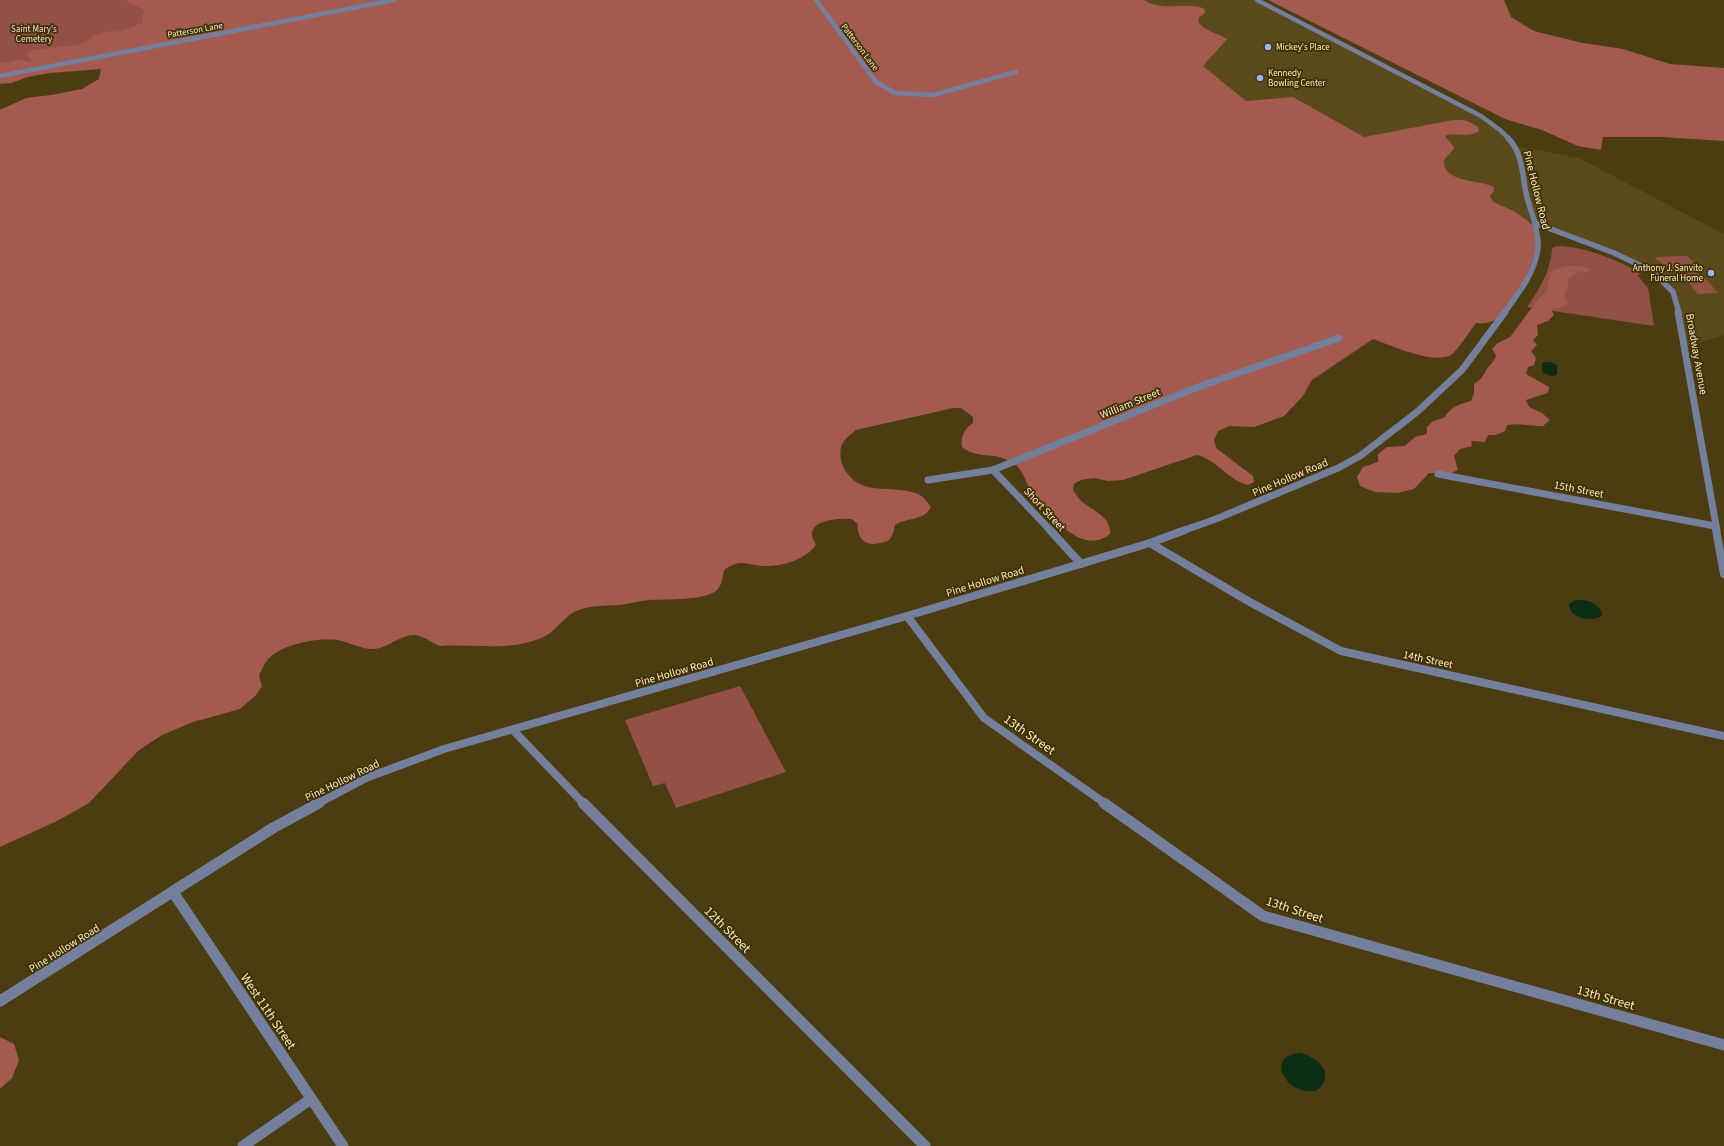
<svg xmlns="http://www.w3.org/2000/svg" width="1724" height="1146" viewBox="0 0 1724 1146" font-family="'Source Sans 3',sans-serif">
  <rect width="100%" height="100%" fill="#4b3c11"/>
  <path fill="#5a491a" d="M1064,0H1257L1481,116L1515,146L1579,158L1724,234V335L1685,347L1673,292L1652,271L1535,223L1412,206Z"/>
  <g fill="#935047">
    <path d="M0,0H339L0,76Z"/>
    <path d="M1557,246C1581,245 1621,261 1641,274L1637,275L1648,288L1654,326L1527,307C1539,290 1551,271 1552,248Z"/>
    <path d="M1687,256L1696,264L1686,265L1706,279L1718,293L1698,294L1685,278L1655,259L1658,257Z"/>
    <path d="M740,686L786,772L676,808L665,783L653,786L625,720Z"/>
  </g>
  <g fill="#a55a50">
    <path d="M125,0H1144C1163,13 1193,0 1205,10V13L1199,17L1198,22C1206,32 1216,32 1227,39L1203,66L1246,101L1293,97L1364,137L1453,120C1463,119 1470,121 1478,127L1479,131C1467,139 1455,131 1445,136L1454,147C1452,154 1444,156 1444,162C1444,183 1482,180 1494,187V191L1490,196L1493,202L1514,211L1533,225C1534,231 1536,239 1536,246C1535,263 1510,310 1497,319C1490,323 1484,324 1476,323C1471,330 1456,352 1451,355C1434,365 1390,345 1373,339L1312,380L1303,396L1284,416L1254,427L1229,426L1218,431L1214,440L1216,448L1253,476L1254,482L1248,485C1228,480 1217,460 1197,455L1123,480L1108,481L1094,478L1081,480L1074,484L1073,490C1075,493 1077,496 1079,499C1089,509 1112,516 1110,534C1081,558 1047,512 1031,490C1025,482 1023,469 1013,463C996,451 978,460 962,447C960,436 965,428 973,423V417L968,413L961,408H953L856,430C845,439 838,444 841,460C842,465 844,469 847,473C864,497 895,484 918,494C924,497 927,502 931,507C923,522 907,517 895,525C894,530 893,536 889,540C887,542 883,542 880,543C866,547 856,538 858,524L852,519C842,518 810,519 812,536C813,539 815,543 816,545C805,560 781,567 763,566C745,565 742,558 724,570C723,577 722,585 717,590C705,601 666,599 649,600C639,601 629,604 619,605C608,606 597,605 586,608C563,612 559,632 539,639C507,651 473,644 440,646C432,643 424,636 415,635C402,634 389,647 375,649C364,650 353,644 342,641C322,636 278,644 266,662C263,666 261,671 259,676L262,686L256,695L240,709L193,722L162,735L138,751L89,803L59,820L0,847V110L26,98L51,95L82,89L99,79L101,69L50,73L28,77L11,83L0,84V62L8,63L18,59L33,63L27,54L32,50L77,45L89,40L92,36L106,32L122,31L142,23L144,10Z"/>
    <path d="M1268,0H1504L1511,17L1534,31L1583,43L1623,49L1670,64L1724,68V141L1662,137H1603L1601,150L1578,146L1542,130L1505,119Z"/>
    <path d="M1568,266C1576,266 1585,264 1590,271L1576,273L1568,279V287L1564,294L1568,303L1560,308L1551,309L1554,315L1548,321L1537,325L1538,335L1533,340L1537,345L1531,351L1536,358L1534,365L1528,367L1526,374L1549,387L1548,393L1526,400L1529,407L1542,413L1550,420L1543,426C1531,426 1519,423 1507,425L1505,431L1496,435H1488L1485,442L1471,441L1472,446L1460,449L1454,456L1458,470L1451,473H1429L1414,489L1398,493L1375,492L1360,486L1357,477L1363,467L1378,462V454L1387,447L1405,446L1415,437L1427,434V427L1433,421L1444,418C1451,407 1459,404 1471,401L1474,394V384C1484,377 1481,378 1487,369C1491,363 1494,363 1496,355L1492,349L1498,343L1510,337L1539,298L1547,291L1550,273L1556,269Z"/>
    <path d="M0,1037L14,1044L19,1060L12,1078L0,1089Z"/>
  </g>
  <g fill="#0b2d14">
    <path d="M1545,362H1550L1557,365V375L1552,376L1543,373L1542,363Z"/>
    <path d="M1575,600C1586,599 1598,602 1602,614L1600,617C1590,622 1569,618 1569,604Z"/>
    <path d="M1300,1053C1314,1056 1333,1069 1322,1085C1320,1088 1317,1091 1313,1091C1285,1094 1265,1055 1300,1053Z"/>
  </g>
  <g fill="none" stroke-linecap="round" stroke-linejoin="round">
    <g stroke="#747f9c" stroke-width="4.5">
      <path d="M816,0L876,82L895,93L933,95L1016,72"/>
      <path d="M0,76L394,0"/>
    </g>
    <path stroke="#747f9c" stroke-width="5.5" d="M1504,313C1518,294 1535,273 1538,248C1539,240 1536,231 1535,223"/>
    <g stroke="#747f9c" stroke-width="7">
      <path d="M993,470L1051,531"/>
      <path d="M1438,474L1715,526"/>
      <path d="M928,480L993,470L1198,387L1339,338"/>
      <path d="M1182,531L1216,519L1338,468L1360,456L1417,412L1462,370L1505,312"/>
    </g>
    <g stroke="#747f9c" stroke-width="8">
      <path d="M1050,530L1081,564"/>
      <path d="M1150,543L1248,601L1341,651L1724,736"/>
      <path d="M907,616L984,718L1106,804"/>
      <path d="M513,730L584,804"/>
      <path d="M317,804L366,778L444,749L907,616L1150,543L1185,530"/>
    </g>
    <g stroke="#747f9c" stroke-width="11">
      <path d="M583,803L925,1146"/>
      <path d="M1104,803L1263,916L1724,1045"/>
      <path d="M173,892L343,1146"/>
      <path d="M0,1001L273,828L319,803"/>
      <path d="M243,1146L311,1099"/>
    </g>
    <path stroke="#747f9c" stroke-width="4.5" d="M1257,0L1481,116L1500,130L1509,139"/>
    <path stroke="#747f9c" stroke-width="5.5" d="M1508,138C1523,154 1522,173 1526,193C1528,203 1532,213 1535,223L1614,253L1652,271L1673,292L1679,313"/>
    <path stroke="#747f9c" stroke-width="7" d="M1678,312L1717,531"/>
    <path stroke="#747f9c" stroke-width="8" d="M1716,530L1724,574"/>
  </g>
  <g fill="#9bb5fd" stroke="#403105" stroke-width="1.5">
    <circle cx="1268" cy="47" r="4"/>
    <circle cx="1260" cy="78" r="4"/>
    <circle cx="1711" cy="273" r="4"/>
  </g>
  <g text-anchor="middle" stroke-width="3.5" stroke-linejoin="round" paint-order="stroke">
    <g font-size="9" fill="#f0d9d5" stroke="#403105">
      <text x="34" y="32">Saint Mary's<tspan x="34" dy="10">Cemetery</tspan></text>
    </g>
    <g font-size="9" fill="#faebc5" stroke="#403105">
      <text transform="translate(195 30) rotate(-10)" y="3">Patterson Lane</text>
      <text transform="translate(860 47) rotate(53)" y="3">Patterson Lane</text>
    </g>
    <g font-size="9" fill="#faebc5" stroke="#403105" text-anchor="start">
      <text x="1276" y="50">Mickey's Place</text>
      <text x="1268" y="76">Kennedy<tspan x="1268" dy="10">Bowling Center</tspan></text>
      <text x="1703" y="271" text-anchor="end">Anthony J. Sanvito<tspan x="1703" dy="10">Funeral Home</tspan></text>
    </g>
    <g font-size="11" fill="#faebc5" stroke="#403105">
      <text transform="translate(1537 190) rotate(76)" y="4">Pine Hollow Road</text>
      <text transform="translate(1697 354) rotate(80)" y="4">Broadway Avenue</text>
      <text transform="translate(1130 403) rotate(-22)" y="4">William Street</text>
      <text transform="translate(1290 477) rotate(-23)" y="4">Pine Hollow Road</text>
      <text transform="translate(1579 489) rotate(11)" y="4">15th Street</text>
      <text transform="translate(1045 509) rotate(47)" y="4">Short Street</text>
      <text transform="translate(985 581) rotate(-17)" y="4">Pine Hollow Road</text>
      <text transform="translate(1428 659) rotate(12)" y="4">14th Street</text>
      <text transform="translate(674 672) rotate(-16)" y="4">Pine Hollow Road</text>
      <text transform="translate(342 780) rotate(-26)" y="4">Pine Hollow Road</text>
      <text transform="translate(64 948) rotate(-32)" y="4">Pine Hollow Road</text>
    </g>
    <g font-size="13" fill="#faebc5" stroke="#403105">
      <text transform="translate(1030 734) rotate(35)" y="5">13th Street</text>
      <text transform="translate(1295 909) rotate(18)" y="5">13th Street</text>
      <text transform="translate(728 929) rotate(45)" y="5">12th Street</text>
      <text transform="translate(1606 997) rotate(16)" y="5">13th Street</text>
      <text transform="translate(269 1011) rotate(56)" y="5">West 11th Street</text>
    </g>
  </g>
</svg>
